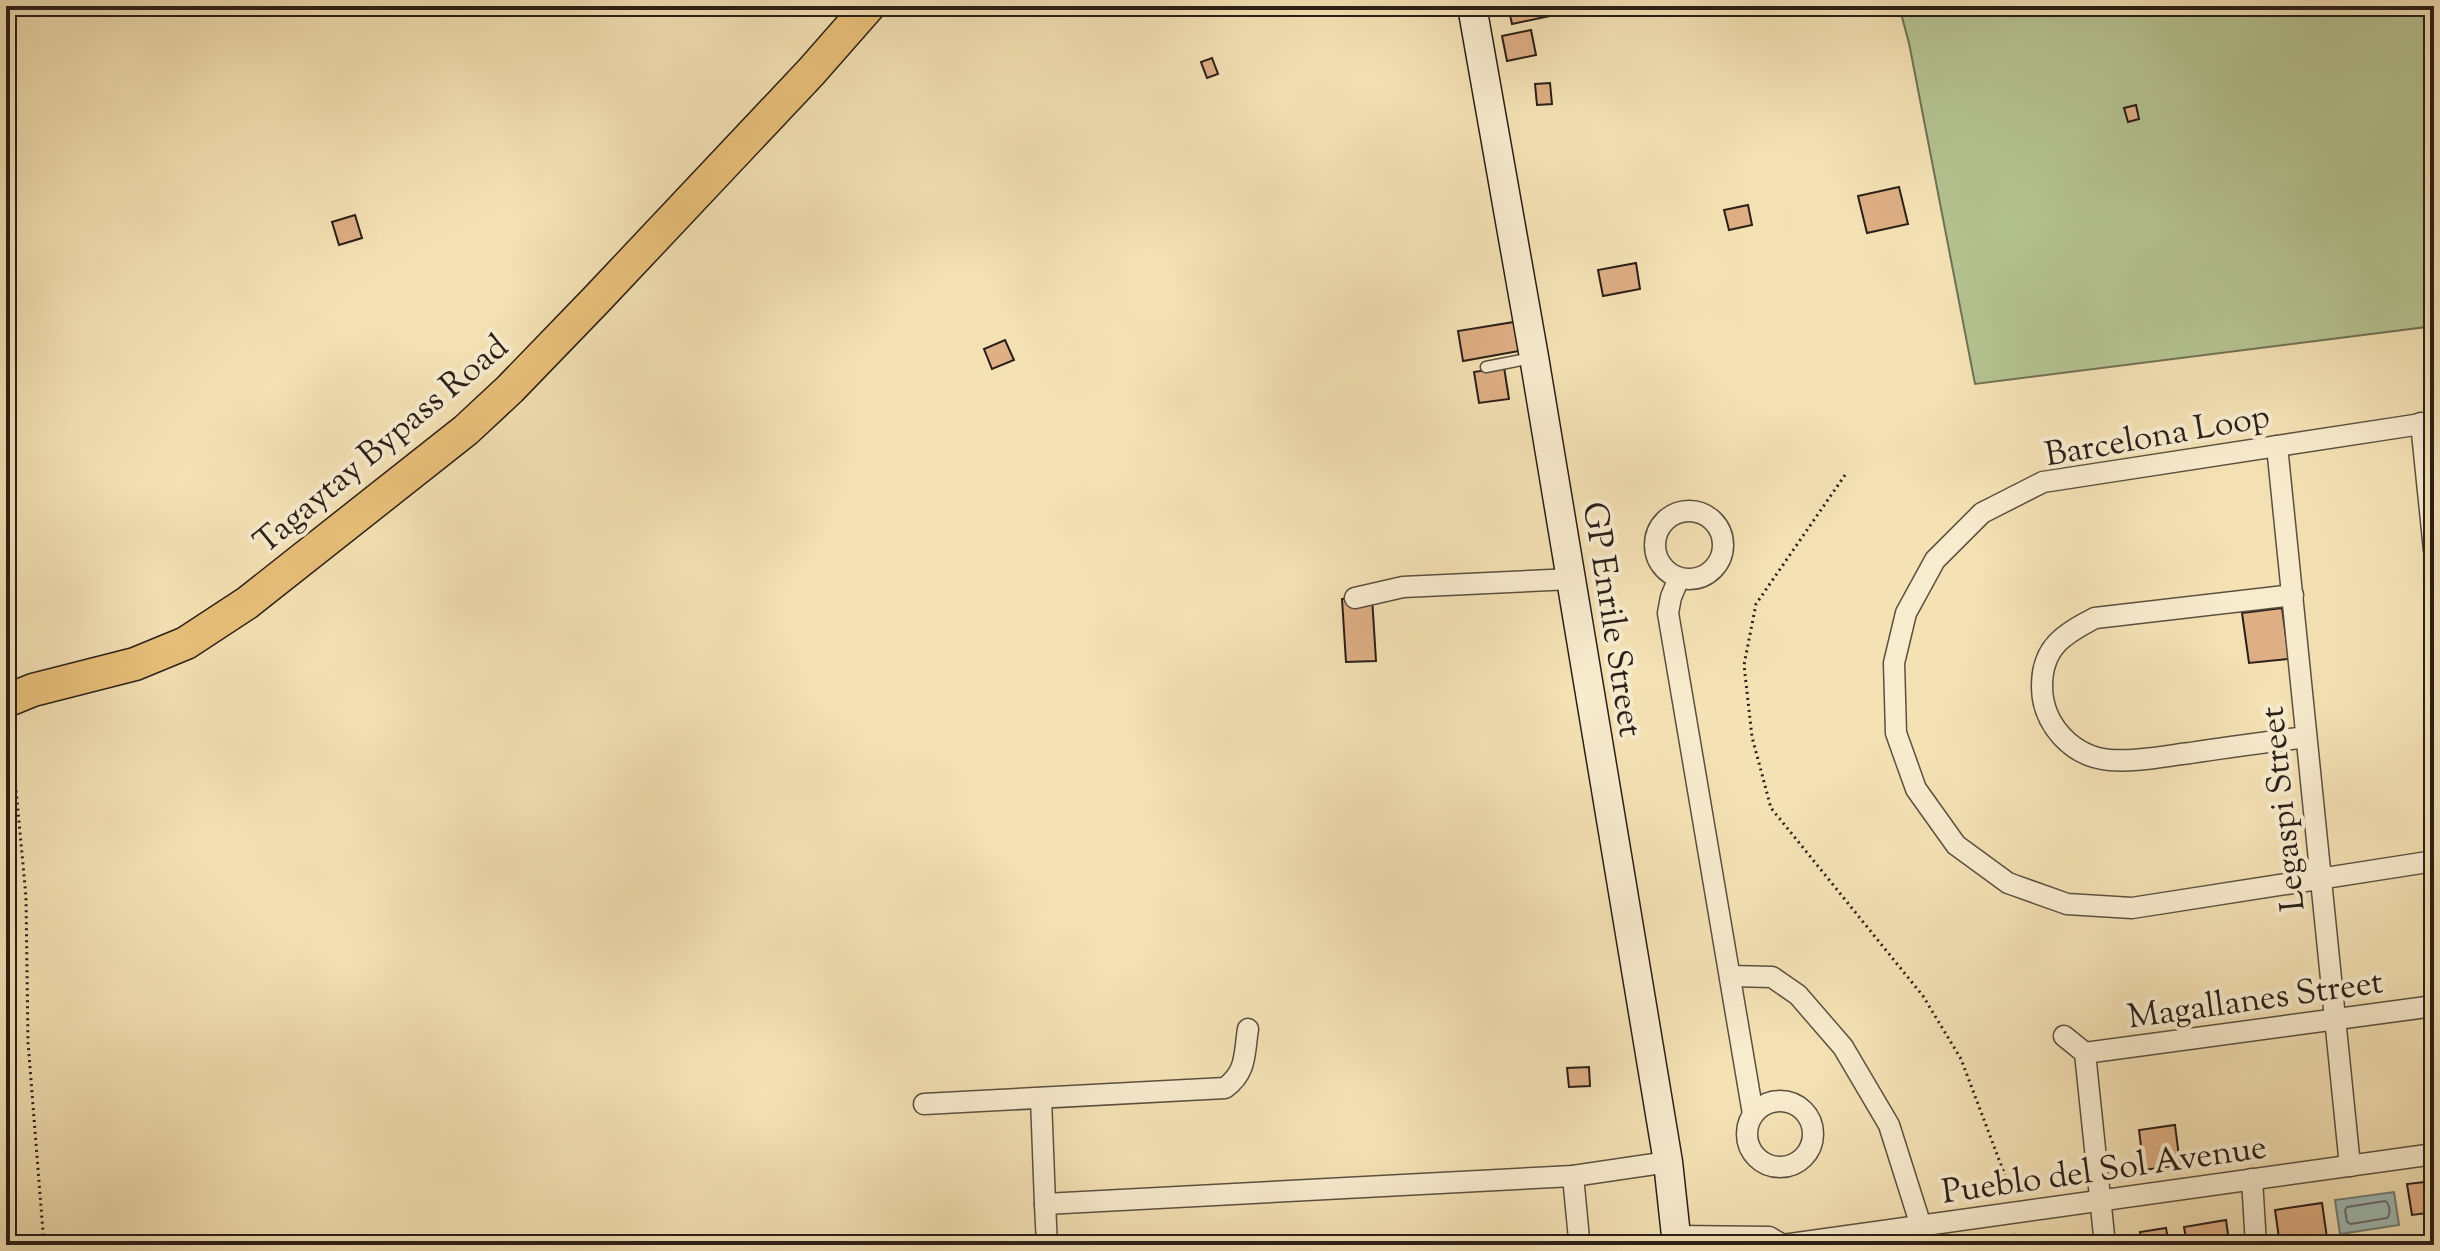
<svg xmlns="http://www.w3.org/2000/svg" width="2440" height="1251" viewBox="0 0 2440 1251" font-family="'Sorts Mill Goudy',serif">
  <rect width="100%" height="100%" fill="#f4e2b5"/>
  <filter id="stains"><feTurbulence type="fractalNoise" baseFrequency=".0025" numOctaves="4"/><feColorMatrix values="0 0 0 0 .2 0 0 0 0 .09 0 0 0 0 .02 0 0 0 .5 -.17"/></filter>
  <radialGradient id="worn" r=".72"><stop offset=".6" stop-color="#630" stop-opacity="0"/><stop offset="1" stop-color="#630" stop-opacity=".3"/></radialGradient>
  <path fill="#b5c492" stroke="#707255" stroke-width="2" d="M1899,6H2434V326L1975,384L1909,43Z"/>
  <path fill="#9fbcb7" stroke="#707d77" stroke-width="2" d="M2394,1192L2399,1225L2340,1234L2335,1200Z"/>
  <g fill="none" stroke-linecap="round" stroke-linejoin="round">
    <path stroke="#646e68" stroke-width="2" d="M2385,1201C2390,1204 2391,1214 2387,1218L2351,1224L2347,1222L2345,1210L2347,1207Z"/>
  </g>
  <g fill="#dfaf85" stroke="#2a1f18" stroke-width="2">
    <path d="M1508,6H1548L1550,16L1512,24Z"/>
    <path d="M1531,30L1536,55L1507,61L1502,36Z"/>
    <path d="M1212,58L1218,74L1207,78L1201,62Z"/>
    <path d="M1550,83L1552,104L1537,105L1535,84Z"/>
    <path d="M2136,105L2139,119L2128,122L2124,108Z"/>
    <path d="M1899,187L1908,224L1867,233L1858,196Z"/>
    <path d="M1748,205L1752,225L1729,230L1724,210Z"/>
    <path d="M355,215L362,238L339,245L332,222Z"/>
    <path d="M1636,263L1640,289L1603,296L1598,270Z"/>
    <path d="M1514,322L1519,351L1463,361L1458,331Z"/>
    <path d="M1005,340L1014,360L992,369L984,349Z"/>
    <path d="M1504,367L1509,399L1479,403L1474,372Z"/>
    <path d="M1372,597L1376,661L1346,662L1342,599Z"/>
    <path d="M2282,608L2289,659L2249,663L2242,613Z"/>
    <path d="M1589,1067L1590,1086L1569,1087L1567,1068Z"/>
    <path d="M2175,1125L2180,1165L2144,1170L2139,1130Z"/>
    <path d="M2424,1182L2428,1213L2412,1215L2407,1184Z"/>
    <path d="M2322,1203L2328,1245H2280L2275,1210Z"/>
    <path d="M2226,1220L2229,1241L2187,1245L2184,1227Z"/>
    <path d="M2166,1228L2169,1245H2142L2140,1232Z"/>
  </g>
  <g fill="none" stroke-linecap="round" stroke-linejoin="round">
    <defs>
      <path id="lane" d="M1486,367L1532,358"/>
      <g id="street">
        <path d="M2434,422L2043,482L1982,513L1935,560L1906,613L1894,663L1896,733L1916,789L1956,845L2008,883L2067,904L2132,908L2434,861"/>
        <path d="M2421,423L2434,550"/>
        <path d="M2277,446L2350,1166"/>
        <circle cx="1689" cy="545" r="34"/>
        <path d="M1679,578L1671,597L1668,613L1753,1114"/>
        <path d="M2293,595L2095,618C2064,634 2042,647 2042,686C2042,724 2072,757 2110,760C2137,762 2164,756 2190,753C2229,747 2268,742 2306,737"/>
        <path d="M1355,598L1403,587L1571,579"/>
        <path d="M1730,976L1772,977L1798,995L1843,1047L1889,1125L1921,1226V1245"/>
        <path d="M2064,1036L2085,1053L2105,1245"/>
        <path d="M2085,1053L2434,1006"/>
        <path d="M1041,1098L1045,1204"/>
        <circle cx="1780" cy="1134" r="33"/>
        <path d="M924,1104L1225,1088C1247,1072 1244,1054 1248,1029"/>
        <path d="M1573,1176L1579,1239L1577,1245"/>
        <path d="M2252,1179L2256,1245"/>
        <path d="M1676,1236L1769,1237L1783,1245L2434,1154"/>
        <path d="M1047,1245L1045,1204L1573,1176L1668,1162"/>
      </g>
      <path id="secondary" d="M1472,6L1534,357L1668,1162L1677,1245"/>
      <path id="primary" d="M6,701L33,690L135,664L186,643L247,603L466,430L510,389L597,299L811,72L869,6"/>
    </defs>
    <use href="#lane" stroke="#5c503f" stroke-width="13"/>
    <use href="#street" stroke="#5c503f" stroke-width="23"/>
    <use href="#secondary" stroke="#2a1f18" stroke-width="31"/>
    <use href="#primary" stroke="#2a1f18" stroke-width="35"/>
    <g stroke="#2a1f18" stroke-width="3" stroke-dasharray="2 4" stroke-linecap="butt">
      <path d="M1845,475L1756,604L1744,665L1752,737L1771,808L1923,996L1961,1059L2012,1194"/>
      <path d="M10,725L26,897L28,1042L44,1245"/>
      <path d="M2012,1245L2014,1233"/>
    </g>
    <use href="#lane" stroke="#f8eccf" stroke-width="10"/>
    <use href="#street" stroke="#f8eccf" stroke-width="20"/>
    <use href="#secondary" stroke="#f8eccf" stroke-width="28"/>
    <use href="#primary" stroke="#eac17a" stroke-width="32"/>
  </g>
  <g text-anchor="middle" stroke-width="8" stroke-linejoin="round" paint-order="stroke">
    <g font-size="34" fill="#2a1f18" stroke="#f8eccf">
      <text transform="translate(2157 434) rotate(-10)" y="12">Barcelona Loop</text>
      <text transform="translate(380 443) rotate(-40)" y="12">Tagaytay Bypass Road</text>
      <text transform="translate(1614 619) rotate(81)" y="12">GP Enrile Street</text>
      <text transform="translate(2281 809) rotate(-96)" y="12">Legaspi Street</text>
      <text transform="translate(2255 998) rotate(-8)" y="12">Magallanes Street</text>
      <text transform="translate(2104 1168) rotate(-8)" y="12">Pueblo del Sol Avenue</text>
    </g>
  </g>
  <rect width="2440" height="1251" fill="none" stroke="#f4e2b5" stroke-width="32"/>
  <rect x="8" y="8" width="2424" height="1235" fill="none" stroke="#2a1f18" stroke-width="4"/>
  <rect x="16" y="16" width="2408" height="1219" fill="none" stroke="#2a1f18" stroke-width="2"/>
  <rect width="100%" height="100%" filter="url(#stains)"/>
  <rect width="100%" height="100%" fill="url(#worn)"/>
</svg>
